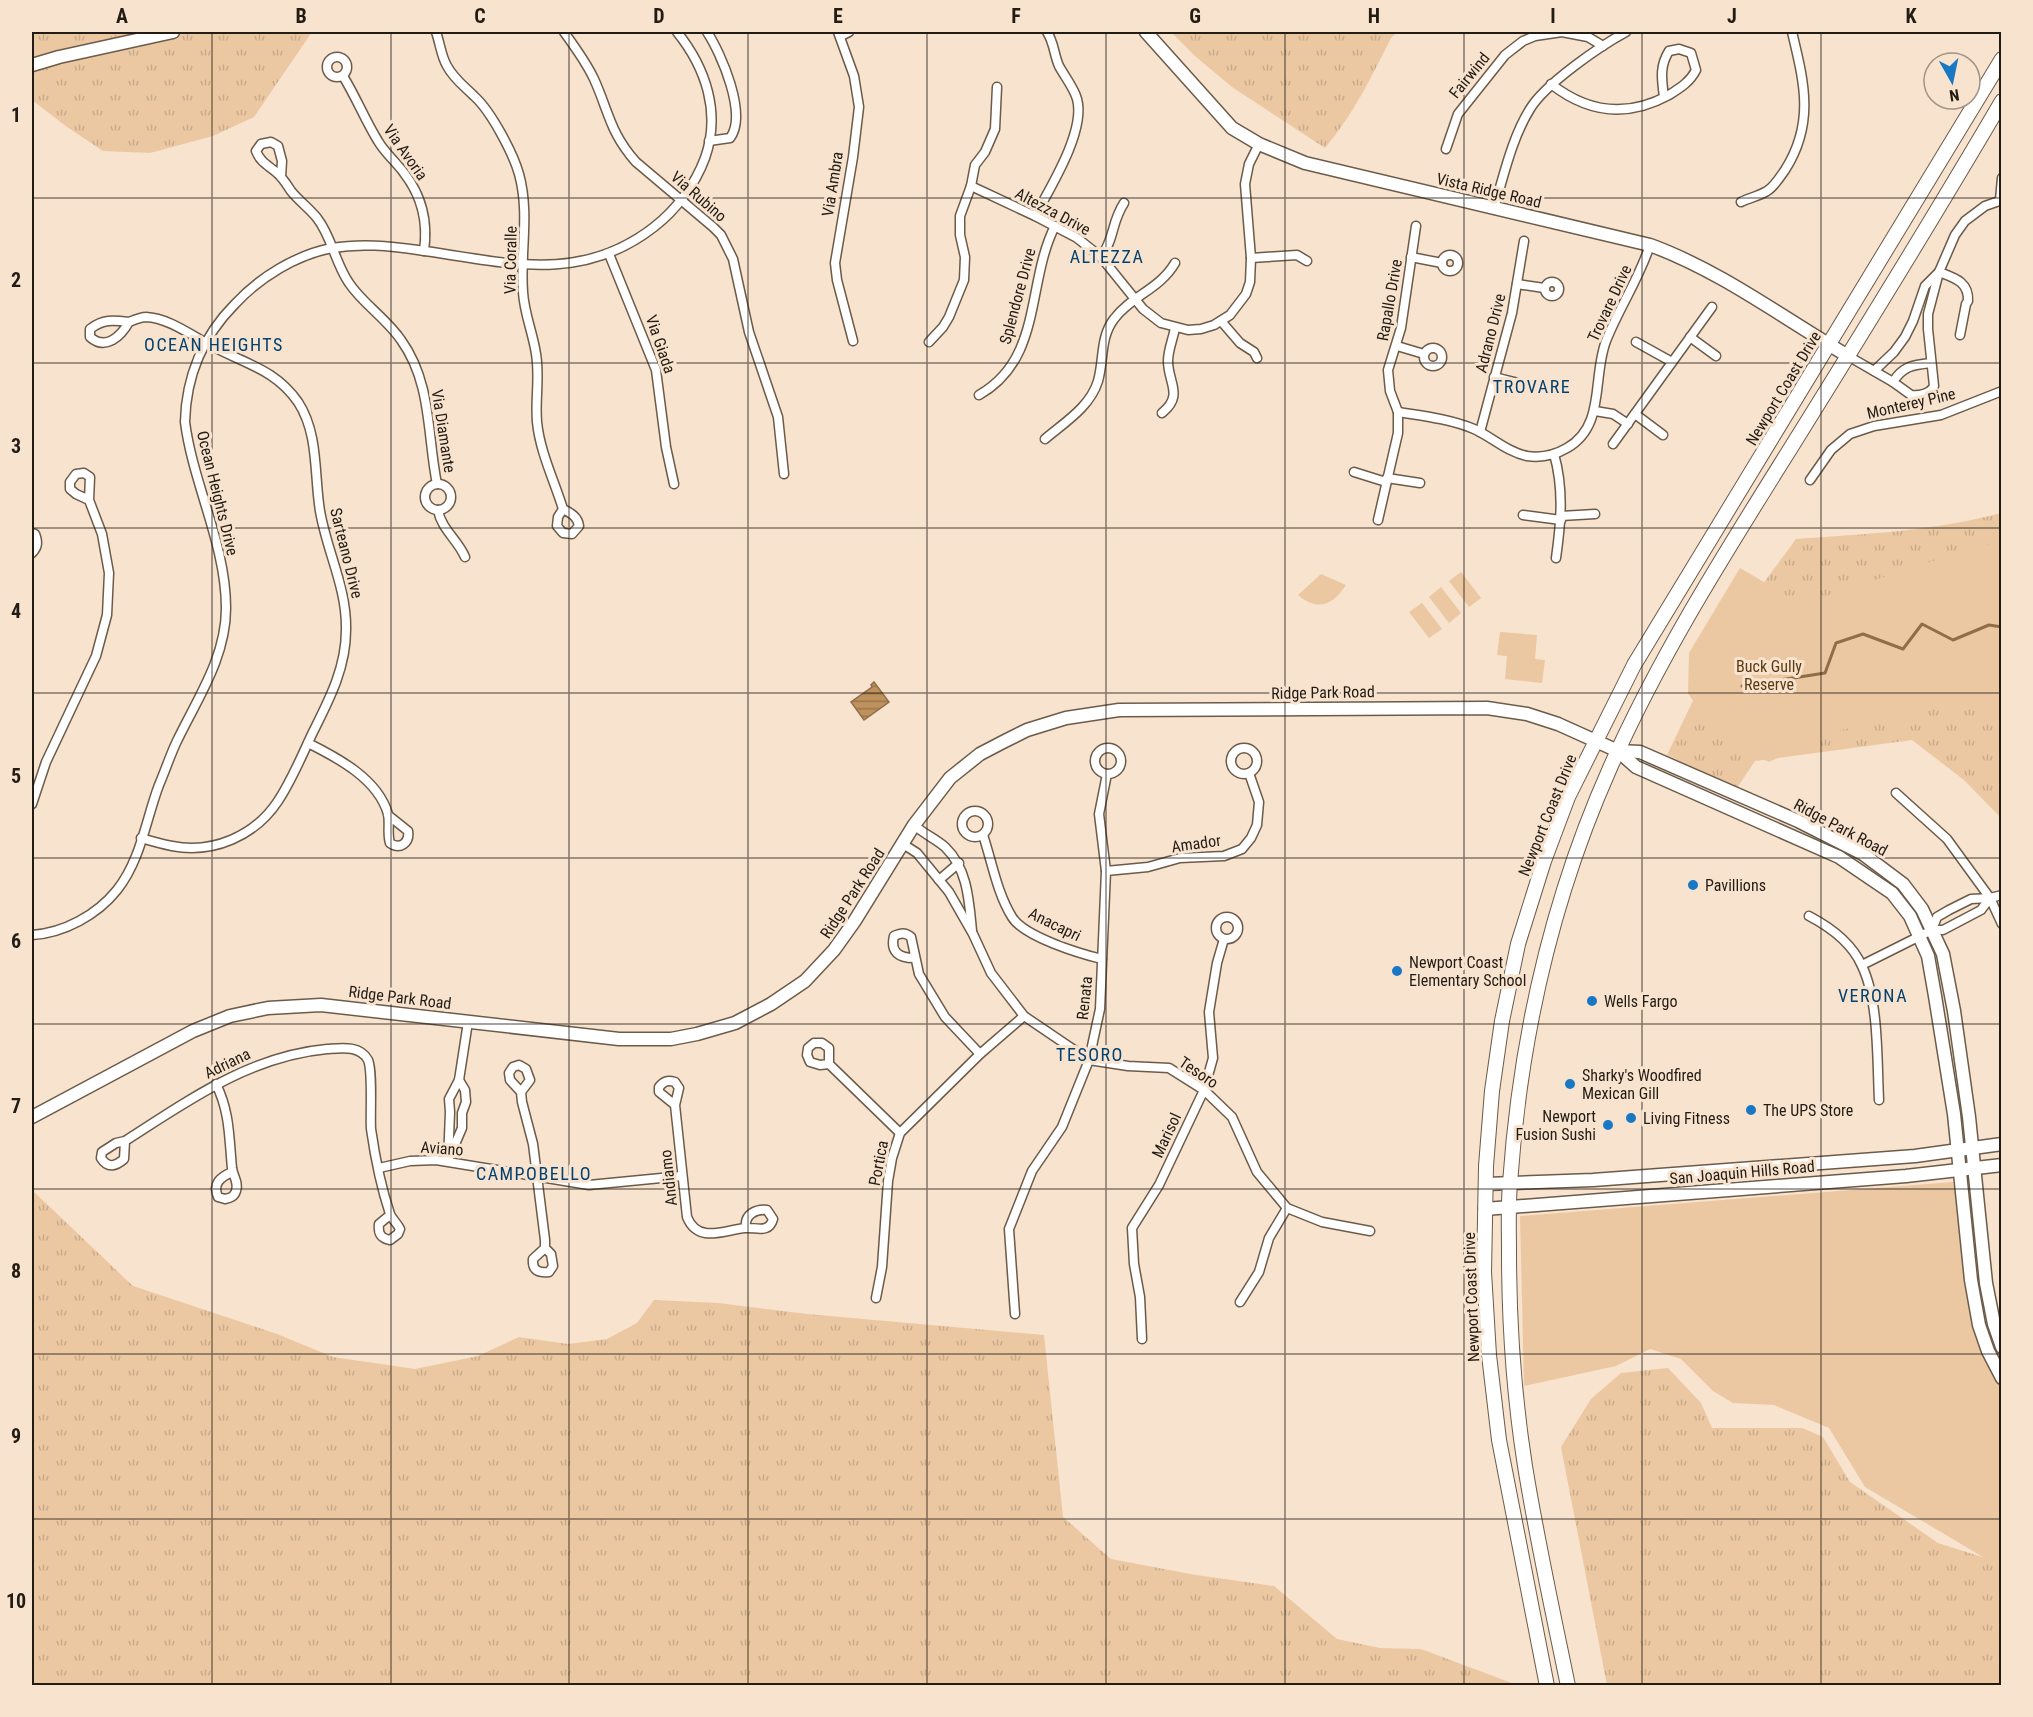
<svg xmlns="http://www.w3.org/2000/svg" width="2033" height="1717" viewBox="0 0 2033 1717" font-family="'Roboto Condensed',sans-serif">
  <defs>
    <pattern id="grass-tufts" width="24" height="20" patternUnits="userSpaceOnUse" patternTransform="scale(1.5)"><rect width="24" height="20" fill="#ebc8a2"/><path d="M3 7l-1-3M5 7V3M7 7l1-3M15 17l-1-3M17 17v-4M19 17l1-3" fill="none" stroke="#c9ab8b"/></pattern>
    <pattern id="water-rules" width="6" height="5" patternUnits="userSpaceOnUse" patternTransform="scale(1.5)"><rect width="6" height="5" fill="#be915d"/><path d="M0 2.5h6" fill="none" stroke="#9a764c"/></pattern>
  </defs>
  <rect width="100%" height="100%" fill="#f7e3ce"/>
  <g fill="url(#grass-tufts)">
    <path d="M32,32H312L254,117L213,136L150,153L103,151L67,127L32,100Z"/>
    <path d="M1171,32H1397L1391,38C1372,76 1353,115 1325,148L1232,87L1195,56Z"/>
    <path d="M2001,513V818L1964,780L1912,740L1755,761L1737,788L1667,755L1722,640L1796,539C1865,534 1934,531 2001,513Z"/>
    <path d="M32,1190L133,1286L277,1334L333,1357L415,1369L478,1356L519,1337L568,1344L607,1339L637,1323L654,1300L718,1303L807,1314L1044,1335L1063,1517L1111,1559L1196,1575L1274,1586L1337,1639L1380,1648L1421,1649L1517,1685H32Z"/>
    <path d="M1668,1368L1701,1403L1712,1428H1802L1823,1437L1850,1482L1938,1543L2001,1563V1685H1607L1561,1447L1591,1399L1621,1373Z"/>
  </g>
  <g fill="#ebc8a2">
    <path d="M2001,544V731L1976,699L1841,730L1769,762L1716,735L1688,693L1689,653L1740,568L1801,604L1982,545Z"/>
    <path d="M1461,572L1481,598L1469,607L1449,581Z"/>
    <path d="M1321,574L1346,585C1333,605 1318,612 1298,595Z"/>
    <path d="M1441,587L1461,613L1449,623L1429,597Z"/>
    <path d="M1422,603L1442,629L1429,638L1409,612Z"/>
    <path d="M1500,632L1537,635L1535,659L1545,660L1542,683L1505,679L1507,656L1497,655Z"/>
    <path d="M1953,1182L1982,1342L2001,1381V1563L1988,1560L1865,1487L1829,1428L1774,1405L1733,1403L1713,1391L1681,1359L1650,1349L1616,1366L1524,1386L1520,1216Z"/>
  </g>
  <path fill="url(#water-rules)" stroke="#906e47" stroke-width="1.5" d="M874,682L889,702L864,720L851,702L872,687L871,685Z"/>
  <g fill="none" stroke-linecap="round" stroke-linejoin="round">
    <path stroke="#906e47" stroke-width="3" d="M1742,686L1825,673L1836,643L1863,634L1903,649L1922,624L1953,640L1989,625L2002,627"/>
    <defs>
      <g id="street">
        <path d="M436,32C440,43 441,56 447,66C454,79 464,86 474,96C491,111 513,153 519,174C530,214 520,252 523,292C524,313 533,333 536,354C540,377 535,399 537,422C540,452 554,480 563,509C571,513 578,517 579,526L572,534L563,533L557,526L558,517L563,509"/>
        <path d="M564,32C575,47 586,62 594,79C609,112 610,133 636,162L713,227L721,235L733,259L749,332L778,417L784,474"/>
        <path d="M707,32C721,53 748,115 730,138L709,141"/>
        <path d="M838,32L854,76L859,107L853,157L835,263L837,280L853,341"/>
        <path d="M841,36L849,32"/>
        <circle cx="337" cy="67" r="10"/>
        <path d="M343,76C356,97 365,120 378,141C385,153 396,162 404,173C422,196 428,223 424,251"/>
        <path d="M1551,84C1588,113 1627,118 1669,95C1680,88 1690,82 1696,70L1691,53L1679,49L1669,51C1659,67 1662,80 1664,97"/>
        <path d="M1446,149L1458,114L1505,55L1523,41L1535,36L1562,32L1588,37L1603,46"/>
        <path d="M281,177L282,161L278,146L271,142L261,144L256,151C261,163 268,165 277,173C283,178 287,185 291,191C299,201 309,208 317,218C332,237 335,263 349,283C363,304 386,318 401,340C432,383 427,435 437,484"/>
        <path d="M971,186L1035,216L1077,238L1101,257L1143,309L1161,323L1188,330L1201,329L1214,325L1230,315L1246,294L1250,282L1251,258L1245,184L1249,164L1259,144"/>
        <path d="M2000,200L2002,178"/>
        <path d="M1741,202C1749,198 1759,196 1767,191C1774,187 1780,177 1785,170C1815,123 1804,82 1792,32"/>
        <path d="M1494,208C1504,175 1512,138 1530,109C1545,84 1600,46 1626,32"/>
        <path d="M1035,216C1050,188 1086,131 1077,99C1074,88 1065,77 1059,66C1054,55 1054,42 1047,32"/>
        <path d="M609,254L656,370L666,447L674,484"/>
        <circle cx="1450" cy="263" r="8"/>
        <path d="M1101,257C1115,238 1111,223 1124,203"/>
        <path d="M1411,257L1442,263"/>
        <path d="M1251,258L1297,255L1307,261"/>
        <path d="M1939,272C1955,278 1969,282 1968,301L1966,304L1960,335"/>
        <circle cx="1552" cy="289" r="7"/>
        <path d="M1517,284L1544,288"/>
        <path d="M1221,321L1240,343L1254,352L1257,358"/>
        <path d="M129,322C113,320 103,319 90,329V337C106,351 121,336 129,322C134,320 141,317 146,317C169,318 192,336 212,346C245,364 275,369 298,402C319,434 314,475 320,511C327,552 347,588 346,630C346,668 329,700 313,732C302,755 292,780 278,801C255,836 213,854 172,846C162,844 151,841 141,838"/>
        <path d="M1690,337L1716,356"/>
        <path d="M929,342L943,327L949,317L964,280L965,257L960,235V216L971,186L975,165L985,152L995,129L997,87"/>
        <path d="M1636,342L1672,362"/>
        <path d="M1397,346L1424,354"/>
        <circle cx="1433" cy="357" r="9"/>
        <path d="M1848,356L1893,382"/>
        <path d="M1931,363C1913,365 1903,366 1893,382L1911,395C1919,396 1930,394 1934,386L1928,329V314L1939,272L1955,235L1965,221L1985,206L2002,200"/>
        <path d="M1874,371L1894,352L1905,337L1913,321L1925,286L1939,272"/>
        <path d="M1494,377L1526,385"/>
        <path d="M979,395C1043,359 1026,283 1055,226"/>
        <path d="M1595,411L1613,414L1628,424"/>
        <path d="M1398,412C1423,416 1450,419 1474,429C1492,437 1507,452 1527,456C1541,458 1555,455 1567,448C1606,426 1592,377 1606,341C1619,308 1639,279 1650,245"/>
        <path d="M1162,413C1184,395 1168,383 1168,361C1168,350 1173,339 1175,328"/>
        <path d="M1635,414L1663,435"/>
        <path d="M1480,432L1512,313L1524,241"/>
        <path d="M1045,439C1065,422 1090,407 1098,381C1104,360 1100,337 1114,319C1131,296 1160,289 1175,263"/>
        <path d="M1613,444L1712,307"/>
        <path d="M1554,454C1564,489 1561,523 1556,558"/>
        <path d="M1354,472L1386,482"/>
        <path d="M1387,478L1420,483"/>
        <path d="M1810,480L1831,450L1850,434L1874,426L1941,415L2002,391"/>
        <circle cx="438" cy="497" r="13"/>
        <path d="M438,510C441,529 458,540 465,557"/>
        <path d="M1523,515L1561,520"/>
        <path d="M1561,516L1595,514"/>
        <path d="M1378,520L1398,433V412L1390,391L1388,370L1401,328L1416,226"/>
        <path d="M32,533L35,534C38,542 38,547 32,553"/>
        <path d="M308,743C338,758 378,779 388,814C390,824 387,834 390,843C400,850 410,843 408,831L388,815"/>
        <circle cx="1108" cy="761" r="13"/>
        <circle cx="1244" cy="761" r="13"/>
        <path d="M1896,793L1947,839L1990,898L2002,924"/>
        <path d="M32,804L46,762L96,656L107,615L109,573L102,534L89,500L90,477L84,473L76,474L70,482V489L76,494L89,500"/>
        <circle cx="975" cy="824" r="13"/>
        <path d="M914,825C924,834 936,839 945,847C968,869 969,901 972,931"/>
        <path d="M983,835C992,862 997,893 1012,917C1024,937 1081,954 1102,959"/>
        <path d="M903,844L917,853L949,892L973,934L991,973L1024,1016L1089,1060L1128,1066L1169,1068L1204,1090L1232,1117L1257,1172L1287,1208L1322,1222L1370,1231"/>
        <path d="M1106,871L1148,867L1180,858L1224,856L1242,849L1251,838L1257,825L1259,802L1249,773"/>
        <path d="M939,880L959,863"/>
        <path d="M1809,916C1830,927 1852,943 1862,966C1879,1001 1877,1061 1879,1100"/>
        <circle cx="1227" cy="928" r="11"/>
        <path d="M1932,930L1937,917L1949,910L1971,899L1990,898L2002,895"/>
        <path d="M32,935C64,933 97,915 117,890C141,860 146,819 159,785C165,771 170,756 176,743C197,699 226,658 226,608C226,545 193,484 185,422C186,377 203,336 235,304C260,277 296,255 332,248C361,243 390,246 418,250C504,262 580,285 654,227C676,210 695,185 705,158C721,113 706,68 677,32"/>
        <path d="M914,958C899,958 890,952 894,936C901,933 905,932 911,937L919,974L945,1017L980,1054"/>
        <path d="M1862,965L1932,930H1943L1981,910L1990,898"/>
        <path d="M829,1064V1048L822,1043H814L808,1048L807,1055L810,1062L820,1065L829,1064L900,1133"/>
        <path d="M216,1084C230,1112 229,1138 232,1168C233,1176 239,1183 236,1191C234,1197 230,1198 225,1199L218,1197C212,1183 221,1177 232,1172"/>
        <path d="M521,1092L510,1080L509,1073L513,1067L519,1065L526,1069L530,1080L521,1092L522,1102L533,1144L545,1240V1248L533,1259C532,1271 539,1273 549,1272L553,1266L551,1254L545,1248"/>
        <path d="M675,1105L659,1092V1087C664,1081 667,1080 675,1082L679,1088L675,1105L687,1217C698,1244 724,1230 745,1228C756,1227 769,1234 773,1219L767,1210C756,1209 744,1214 746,1228"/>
        <path d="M125,1141L116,1143L102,1152L101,1158C108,1169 116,1166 124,1159L125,1141C189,1100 250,1056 327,1049C341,1048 360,1045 368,1060C373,1071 370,1114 371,1129C375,1157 381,1187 390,1214C392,1219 397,1223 400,1229L398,1234L390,1240C380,1238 378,1233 379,1224L390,1215"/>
        <path d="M450,1156L462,1128V1113L466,1102L465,1090L459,1080"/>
        <path d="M448,1161L450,1112L449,1099L459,1080L468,1022"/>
        <path d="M379,1168L410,1161L436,1160L589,1185L682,1176"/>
        <path d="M876,1298L882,1267L888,1181L892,1158L900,1133L980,1054L1024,1016"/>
        <path d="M1240,1302L1259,1272L1269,1238L1287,1208"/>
        <path d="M1015,1314L1009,1229L1032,1171L1062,1127L1089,1060L1100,1009L1106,871L1099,814L1107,774"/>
        <path d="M1142,1339L1140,1297L1134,1264L1132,1228L1159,1185L1204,1090L1213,1058L1209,1012L1217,963L1224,939"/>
      </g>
      <g id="secondary">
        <path d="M1146,32L1232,128L1259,144L1305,163L1650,245C1721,271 1783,318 1848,356"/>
        <path d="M32,65L59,57L173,32"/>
        <path d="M1618,751L1640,752L1798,821L1863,854L1903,884L1922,909L1943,954L1954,1011L1969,1117L1986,1283L1994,1324L2002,1347"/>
        <path d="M32,1117L193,1031L230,1016L268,1008L321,1005L619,1039H671L697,1034L735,1023L771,1004L805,981L834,950L854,922L914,825L950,778L980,754L1003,742L1027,730L1066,718L1119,710L1487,708L1527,714L1558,724L1618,751L1636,767L1839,857L1892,893L1910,916L1928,956L1935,996L1954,1114L1971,1280L1979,1325L1988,1351L2002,1378"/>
        <path d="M1486,1184L1593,1180L1915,1156L2002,1144"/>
        <path d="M1485,1209L1906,1176L2002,1165"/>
      </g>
      <g id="primary">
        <path d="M1547,1686L1499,1440L1489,1355L1484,1272L1486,1166L1492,1091L1502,1021L1518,944L1544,861L1568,797L1634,665L2002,59"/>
        <path d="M1568,1686C1553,1613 1537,1540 1525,1466C1514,1396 1509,1323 1509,1252C1509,1229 1508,1206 1510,1183C1520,1041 1552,898 1610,768C1660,655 1727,550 1792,446C1863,332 1934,217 2002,101"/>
      </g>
    </defs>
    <use href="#street" stroke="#6c5b49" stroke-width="11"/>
    <use href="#secondary" stroke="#6c5b49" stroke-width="15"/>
    <use href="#primary" stroke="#6c5b49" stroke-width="16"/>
    <use href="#street" stroke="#fff" stroke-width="8"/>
    <use href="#secondary" stroke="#fff" stroke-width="12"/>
    <use href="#primary" stroke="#fff" stroke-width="14"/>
  </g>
  <path fill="none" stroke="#231c14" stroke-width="1.5" stroke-opacity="0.55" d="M212,32V1686M391,32V1686M569,32V1686M748,32V1686M927,32V1686M1106,32V1686M1285,32V1686M1464,32V1686M1642,32V1686M1821,32V1686M32,198H2002M32,363H2002M32,528H2002M32,693H2002M32,858H2002M32,1024H2002M32,1189H2002M32,1354H2002M32,1519H2002"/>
  <g fill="#1978c4" stroke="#f7e3ce" stroke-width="2">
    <circle cx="1693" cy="885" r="6"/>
    <circle cx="1397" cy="971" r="6"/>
    <circle cx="1592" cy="1001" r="6"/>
    <circle cx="1570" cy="1084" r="6"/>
    <circle cx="1751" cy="1110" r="6"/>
    <circle cx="1631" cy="1118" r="6"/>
    <circle cx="1608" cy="1125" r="6"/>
  </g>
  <g text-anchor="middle" stroke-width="6" stroke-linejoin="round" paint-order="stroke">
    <g font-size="16" fill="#231c14" stroke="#f7e3ce">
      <text transform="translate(1469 75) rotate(-51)" y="6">Fairwind</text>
      <text transform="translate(406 152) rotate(55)" y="6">Via Avoria</text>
      <text transform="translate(832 184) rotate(-81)" y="6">Via Ambra</text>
      <text transform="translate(1489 190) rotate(13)" y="6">Vista Ridge Road</text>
      <text transform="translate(699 196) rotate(41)" y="6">Via Rubino</text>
      <text transform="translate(1053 211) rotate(28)" y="6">Altezza Drive</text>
      <text transform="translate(510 260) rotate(-89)" y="6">Via Coralle</text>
      <text transform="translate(1017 296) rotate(-75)" y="6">Splendore Drive</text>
      <text transform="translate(1389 300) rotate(-80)" y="6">Rapallo Drive</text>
      <text transform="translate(1609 303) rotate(-65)" y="6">Trovare Drive</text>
      <text transform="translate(1490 333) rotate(-76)" y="6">Adrano Drive</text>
      <text transform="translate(661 344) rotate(71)" y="6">Via Giada</text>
      <text transform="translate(1783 388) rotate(-59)" y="6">Newport Coast Drive</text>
      <text transform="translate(1911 403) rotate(-13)" y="6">Monterey Pine</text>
      <text transform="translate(444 431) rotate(81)" y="6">Via Diamante</text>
      <text transform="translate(218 493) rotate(76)" y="6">Ocean Heights Drive</text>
      <text transform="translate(347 553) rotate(76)" y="6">Sarteano Drive</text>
      <text transform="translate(1323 692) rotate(-1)" y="6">Ridge Park Road</text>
      <text transform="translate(1547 815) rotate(-68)" y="6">Newport Coast Drive</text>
      <text transform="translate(1841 827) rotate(28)" y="6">Ridge Park Road</text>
      <text transform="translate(1196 843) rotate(-8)" y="6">Amador</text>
      <text transform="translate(852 893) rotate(-57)" y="6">Ridge Park Road</text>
      <text transform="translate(1055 924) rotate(26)" y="6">Anacapri</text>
      <text transform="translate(400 997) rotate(7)" y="6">Ridge Park Road</text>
      <text transform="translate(1084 998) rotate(-84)" y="6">Renata</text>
      <text transform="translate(227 1063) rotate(-26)" y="6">Adriana</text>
      <text transform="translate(1199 1072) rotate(34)" y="6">Tesoro</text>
      <text transform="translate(1166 1135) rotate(-65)" y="6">Marisol</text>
      <text transform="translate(442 1148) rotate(4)" y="6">Aviano</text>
      <text transform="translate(878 1163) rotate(-79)" y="6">Portica</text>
      <text transform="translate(1742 1172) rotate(-5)" y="6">San Joaquin Hills Road</text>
      <text transform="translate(668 1178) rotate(-96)" y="6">Andiamo</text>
      <text transform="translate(1471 1297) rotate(-92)" y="6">Newport Coast Drive</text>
    </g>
    <g font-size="16" fill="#5a3a11" stroke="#f7e3ce">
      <text x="1769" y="672">Buck Gully<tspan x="1769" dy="18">Reserve</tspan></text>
    </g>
    <g font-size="16" fill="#231c14" stroke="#f7e3ce" text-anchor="start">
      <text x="1705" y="891">Pavillions</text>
      <text x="1409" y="968">Newport Coast<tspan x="1409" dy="18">Elementary School</tspan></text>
      <text x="1604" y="1007">Wells Fargo</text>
      <text x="1582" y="1081">Sharky's Woodfired<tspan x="1582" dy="18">Mexican Gill</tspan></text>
      <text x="1763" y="1116">The UPS Store</text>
      <text x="1596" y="1122" text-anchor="end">Newport<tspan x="1596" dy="18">Fusion Sushi</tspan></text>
      <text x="1643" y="1124">Living Fitness</text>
    </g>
    <g font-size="18" letter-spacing="1.5" fill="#034171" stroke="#f7e3ce">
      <text x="1107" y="263">ALTEZZA</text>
      <text x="214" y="351">OCEAN HEIGHTS</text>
      <text x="1532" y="393">TROVARE</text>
      <text x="1873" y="1002">VERONA</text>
      <text x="1090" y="1061">TESORO</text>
      <text x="534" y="1180">CAMPOBELLO</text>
    </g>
  </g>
  <rect width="2033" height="1717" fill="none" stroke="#f7e3ce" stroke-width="66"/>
  <g transform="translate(1952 81) rotate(171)"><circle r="28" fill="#f7e3ce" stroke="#a29384" stroke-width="1.5"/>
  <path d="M0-4.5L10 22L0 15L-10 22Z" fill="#1978c4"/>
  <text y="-9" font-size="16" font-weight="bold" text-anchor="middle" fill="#231c14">N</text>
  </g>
  <rect x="33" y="33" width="1967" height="1651" fill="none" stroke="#231c14" stroke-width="2"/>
  <g font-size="20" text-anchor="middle" font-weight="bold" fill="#231c14">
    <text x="122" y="23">A</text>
    <text x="301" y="23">B</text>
    <text x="480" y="23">C</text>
    <text x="659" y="23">D</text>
    <text x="838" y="23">E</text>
    <text x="1016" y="23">F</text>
    <text x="1195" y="23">G</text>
    <text x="1374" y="23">H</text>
    <text x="1553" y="23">I</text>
    <text x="1732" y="23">J</text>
    <text x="1911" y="23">K</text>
    <text x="16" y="122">1</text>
    <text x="16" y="287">2</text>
    <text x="16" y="453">3</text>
    <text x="16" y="618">4</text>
    <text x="16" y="783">5</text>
    <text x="16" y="948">6</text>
    <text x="16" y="1113">7</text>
    <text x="16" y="1278">8</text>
    <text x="16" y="1443">9</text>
    <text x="16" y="1608">10</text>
  </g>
</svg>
